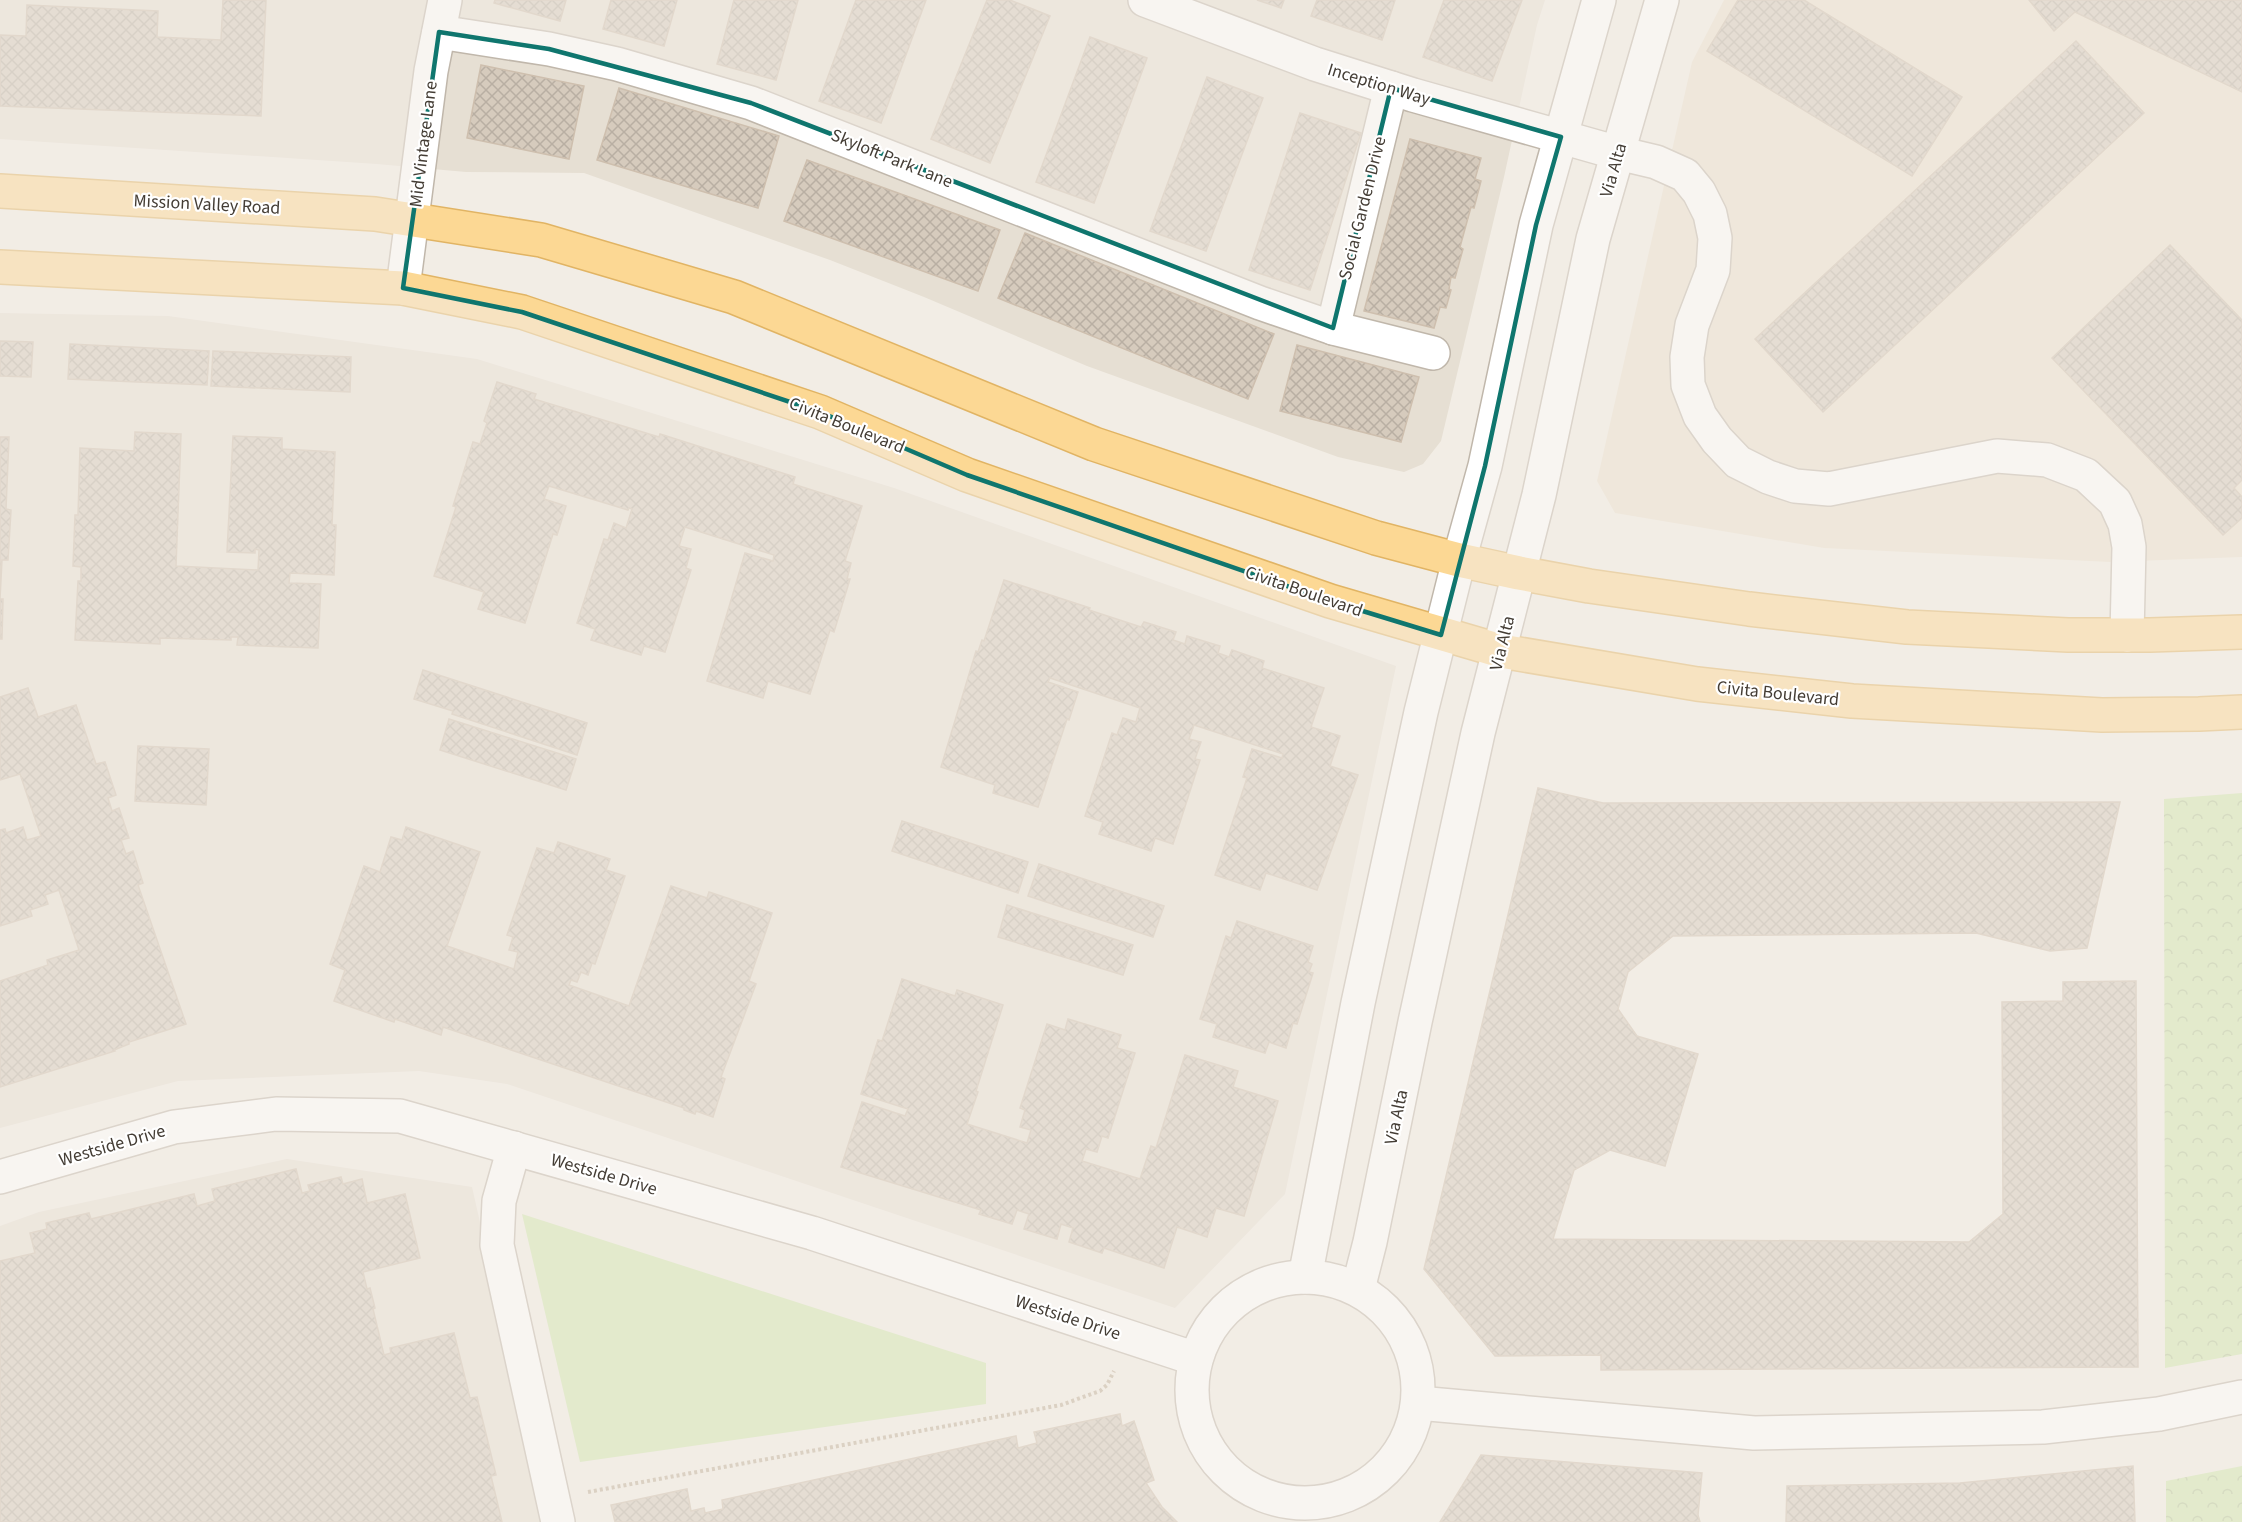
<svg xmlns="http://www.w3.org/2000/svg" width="2242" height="1522" viewBox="0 0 2242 1522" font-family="'Source Sans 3',sans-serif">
  <defs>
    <pattern id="park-crowns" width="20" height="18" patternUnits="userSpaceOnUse" patternTransform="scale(1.5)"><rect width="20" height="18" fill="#d0e6ae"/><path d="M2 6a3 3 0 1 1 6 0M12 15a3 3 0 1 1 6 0" fill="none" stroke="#b4c696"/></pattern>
    <pattern id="building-cross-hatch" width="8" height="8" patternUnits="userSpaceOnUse" patternTransform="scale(1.5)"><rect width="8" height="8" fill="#d6cbbd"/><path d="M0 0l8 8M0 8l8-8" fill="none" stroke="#b9afa3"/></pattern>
  </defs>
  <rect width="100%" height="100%" fill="#f2ede5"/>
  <g fill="#e6dfd3">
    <path d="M0,0H1545L1537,25L1504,177L1441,441L1423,464L1404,472L1338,457L1087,366L924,297L830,260L584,173L466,172L377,164L0,139Z"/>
    <path d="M0,313L168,316L477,359L894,488L1396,666L1285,1194L1175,1308L507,1084L419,1071L178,1081L0,1128Z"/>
    <path d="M287,1159L472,1187L548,1522H0V1226L39,1212Z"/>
  </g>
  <path fill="#ebe1cf" d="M1724,0H2242V557L2110,562L1824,548L1615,513L1597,481L1692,62Z"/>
  <path fill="#d0e6ae" d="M522,1214L986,1363V1404L580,1462Z"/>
  <g fill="url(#park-crowns)">
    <path d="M2242,793V1354L2165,1368L2164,799Z"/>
    <path d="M2242,1466V1522H2166V1481Z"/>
  </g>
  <g fill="url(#building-cross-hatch)" stroke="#cebfae" stroke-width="1.5">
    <path d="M223,0H266L261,116L0,106V35L26,36L27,5L158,11L157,37L221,40Z"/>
    <path d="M495,0H566L560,21L494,3Z"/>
    <path d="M611,0H677L664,46L603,29Z"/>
    <path d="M734,0H798L776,80L717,64Z"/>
    <path d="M856,0H926L881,123L819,101Z"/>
    <path d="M987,0H1010L1050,16L990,163L931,139Z"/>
    <path d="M1257,0H1284L1281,8Z"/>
    <path d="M1317,0H1395L1382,40L1311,16Z"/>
    <path d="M1444,0H1522L1492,81L1423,57Z"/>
    <path d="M1738,0H1804L1962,97L1912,176L1707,51Z"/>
    <path d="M2029,0H2242V92L2075,12L2054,31Z"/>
    <path d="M1090,37L1147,58L1094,203L1036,182Z"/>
    <path d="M2076,41L2144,113L1823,412L1755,339Z"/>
    <path d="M481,65L584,86L569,159L467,138Z"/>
    <path d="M1207,77L1263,98L1206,251L1150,231Z"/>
    <path d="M619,88L779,136L758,208L597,160Z"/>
    <path d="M1300,113L1361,133L1310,290L1249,270Z"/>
    <path d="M1410,139L1481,158L1475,179L1481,181L1474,208L1471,207L1460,247L1463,249L1455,278L1451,277L1449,289L1451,290L1446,308L1440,307L1434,328L1364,311Z"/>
    <path d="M807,160L1000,230L978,291L784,221Z"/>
    <path d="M1025,233L1274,334L1248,399L998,298Z"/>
    <path d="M2170,245L2242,320V480L2234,488L2242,497V518L2223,535L2052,358Z"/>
    <path d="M0,341L33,342L31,377L0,376Z"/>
    <path d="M70,344L209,351L207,385L68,379Z"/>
    <path d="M1297,345L1419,377L1401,442L1280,411Z"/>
    <path d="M213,351L351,357L350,392L211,386Z"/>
    <path d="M497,382L536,394L534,399L659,437L660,434L795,477L793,484L862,506L845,561L851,563L847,579H850L834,632L830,630L810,694L768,681L763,698L707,681L745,553L773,561L774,555L685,527L679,546L691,549L686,568L691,570L665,652L644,646L641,655L591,640L595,629L577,623L604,539L608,540L614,523L626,528L632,509L629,508L628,510L549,486L544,499L566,506L557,535L553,534L525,623L478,609L484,592L434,576L456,507L453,506L473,442L480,444L487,423L484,421Z"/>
    <path d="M135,432L181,434L176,566L258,570L259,550L255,549V553L227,552L233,436L282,438V449L335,452L332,525H336L334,575L290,573L289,583L321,584L318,648L237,645L238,637H231V640L160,638V644L75,640L78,581H81V567L73,566L75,515H78L80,448L134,451Z"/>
    <path d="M0,437H9L6,509L11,510L8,560H2L0,599H3L2,639H0Z"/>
    <path d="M1004,580L1090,608L1089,610L1141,627L1144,622L1176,632L1173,640L1185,644L1187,636L1220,646L1218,653L1229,657L1232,650L1264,661L1262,668L1324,688L1311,727L1340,736L1330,766L1358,775L1317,890L1266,873L1260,890L1215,875L1247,778L1243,777L1252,749L1282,758L1283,754L1194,725L1189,739L1201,742L1195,759L1200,760L1173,844L1155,838L1151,851L1099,834L1103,822L1085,816L1112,733L1117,735L1123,718L1136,722L1140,708L1050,678L1048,682L1078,692L1069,720L1067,719L1038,807L993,793L995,785L941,767L976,651L978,652L982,640L984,641Z"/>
    <path d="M423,670L587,723L577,755L452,714L453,711L414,699Z"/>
    <path d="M28,688L38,717L76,705L96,764L105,762L116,795L108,798L112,811L119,808L129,838L121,840L126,854L133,851L143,883L138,885L186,1024L129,1042V1044L114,1050L115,1051L0,1087V981L48,965L47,960L79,950L59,890L45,895L48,904L30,910L32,916L0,926V830L5,829L6,833L23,827L27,840L41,836L20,774L0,780V697Z"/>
    <path d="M449,719L576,759L566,790L440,750Z"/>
    <path d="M138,746L209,749L206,805L135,801Z"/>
    <path d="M1538,788L1603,803L2120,802L2087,948L2050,951L1976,933L1673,936L1628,972L1618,1009L1637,1036L1698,1054L1665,1166L1610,1150L1574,1170L1553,1239L1969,1242L2003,1214L2002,1002L2063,1001V982L2136,981L2138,1367L1601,1370V1355L1495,1356L1424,1269Z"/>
    <path d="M902,821L1028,862L1018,893L892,851Z"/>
    <path d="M406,827L480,852L447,946L514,969L518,952L509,950L513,937L507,935L537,848L554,853L558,842L610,859L606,870L625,876L595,964L592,963L588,975L581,972L577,982L571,980L569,985L629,1006L671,886L707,898L709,892L772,913L749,981L756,984L721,1077L725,1079L713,1117L696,1111L695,1114L684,1110V1108L443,1027L441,1035L395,1019L394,1022L334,1001L345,970L330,964L364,866L380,872L391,837L402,840Z"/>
    <path d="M1039,864L1164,906L1153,937L1028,896Z"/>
    <path d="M1007,905L1133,945L1123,975L998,937Z"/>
    <path d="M1237,921L1313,946L1308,962L1312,964L1309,972L1313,973L1297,1024L1293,1023L1286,1048L1269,1042L1265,1053L1213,1037L1217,1024L1200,1019L1226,936L1231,938Z"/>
    <path d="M902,979L955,996L957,990L1003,1005L976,1091L978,1092L967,1124L1027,1143L1031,1130L1020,1127L1025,1110L1020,1108L1047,1024L1065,1030L1068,1019L1121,1035L1117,1048L1135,1053L1108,1138L1102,1136L1097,1152L1086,1149L1082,1161L1140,1179L1151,1146L1156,1148L1185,1055L1238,1071L1233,1087L1278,1101L1244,1216L1216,1208L1207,1237L1177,1227L1164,1268L1104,1248L1102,1253L1069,1242L1073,1228L1061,1224L1057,1239L1024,1229L1029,1214L1017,1210L1012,1224L979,1214L981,1210L841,1167L862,1102L905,1116L908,1109L861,1094L878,1040L882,1041Z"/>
    <path d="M296,1169L302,1193L310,1191L308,1185L341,1177L343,1184L362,1179L367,1203L405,1194L420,1258L363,1272L367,1289L370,1288L375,1308L373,1309L384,1355L391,1353L390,1348L454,1333L470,1398L477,1397L496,1475L491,1476L502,1522H0V1261L35,1253L30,1233L47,1229L46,1223L89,1213L91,1219L194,1194L197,1206L215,1201L212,1189Z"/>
    <path d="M1120,1414L1122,1426L1134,1421L1154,1480L1146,1483L1162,1507L1177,1522H615L611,1505L687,1489L691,1511L704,1508L705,1513L723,1509L722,1500L1016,1436L1018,1448L1037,1443L1034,1432Z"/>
    <path d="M1481,1455L1702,1473L1698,1515L1700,1522H1440Z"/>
    <path d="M2133,1466L2135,1522H1786L1787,1486L1960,1483Z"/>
  </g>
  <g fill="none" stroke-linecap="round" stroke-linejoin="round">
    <defs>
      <g id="minor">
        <path d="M1145,0L1315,64L1413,95L1618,153L1656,162L1685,175L1699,192L1710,214L1715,238L1713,270L1692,325L1687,357L1688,385L1700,416L1717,440L1738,462L1768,477L1795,486L1829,489L1997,456L2047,460L2086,475L2115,502L2125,524L2129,547L2127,635"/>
        <path d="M439,32L549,49L617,64L751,103L1260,303L1333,328L1433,353"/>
        <path d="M403,288L431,71L445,0"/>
        <path d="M1333,328L1391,88"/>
        <path d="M514,1148L499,1201L497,1245L558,1522"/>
        <path d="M0,1177L174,1127L276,1114L400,1116L812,1233L1196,1359"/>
        <path d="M1305,1277L1358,1003L1421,712L1459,560L1485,466L1536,225L1599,0"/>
        <circle cx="1305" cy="1390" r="113"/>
        <path d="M1358,1289L1370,1242L1415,1022L1478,733L1539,495L1593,239L1662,0"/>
        <path d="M1418,1403L1754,1433L2043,1427L2159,1414L2242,1397"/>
      </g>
      <g id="major">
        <path d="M0,191L375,214L541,240L734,297L1094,444L1376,538L1459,560L1519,573L1589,586L1749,609L1907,627L2068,635H2150L2242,632"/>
        <path d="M0,267L403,288L522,312L820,412L967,475L1330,601L1501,651L1697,684L1852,701L2102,715L2199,714L2242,712"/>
      </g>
    </defs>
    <use href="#minor" stroke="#c0b7ab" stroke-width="36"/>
    <use href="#major" stroke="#e1b464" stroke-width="36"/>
    <path stroke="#bfaf99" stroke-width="4" stroke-dasharray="3 3" stroke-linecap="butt" d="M588,1492L1061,1405L1100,1391L1107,1385L1114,1371"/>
    <use href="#minor" stroke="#fff" stroke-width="33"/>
    <use href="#major" stroke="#fcd894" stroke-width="33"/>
  </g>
  <path d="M0 0H2242V1522H0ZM439,32L549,49L751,103L1333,328L1391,88L1561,137L1536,225L1485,466L1441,635L1330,601L967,475L820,412L522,312L403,288Z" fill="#f2ede5" fill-opacity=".55" fill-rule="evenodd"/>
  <path fill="none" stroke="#0f766e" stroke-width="4.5" stroke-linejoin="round" d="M439,32L549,49L751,103L1333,328L1391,88L1561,137L1536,225L1485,466L1441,635L1330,601L967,475L820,412L522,312L403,288Z"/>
  <g text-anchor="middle" stroke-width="4.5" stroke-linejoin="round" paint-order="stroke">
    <g font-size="18" fill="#443d35" stroke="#fff">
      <text transform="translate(1379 84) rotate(17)" y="6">Inception Way</text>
      <text transform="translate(423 144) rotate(-83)" y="6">Mid Vintage Lane</text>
      <text transform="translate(892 158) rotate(22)" y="6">Skyloft Park Lane</text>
      <text transform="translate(1613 170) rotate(-74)" y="6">Via Alta</text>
      <text transform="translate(207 204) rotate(3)" y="6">Mission Valley Road</text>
      <text transform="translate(1362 208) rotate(-76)" y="6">Social Garden Drive</text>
      <text transform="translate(847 425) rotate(22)" y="6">Civita Boulevard</text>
      <text transform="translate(1304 591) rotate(19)" y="6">Civita Boulevard</text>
      <text transform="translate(1502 643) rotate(-76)" y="6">Via Alta</text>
      <text transform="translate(1778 693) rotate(6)" y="6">Civita Boulevard</text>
      <text transform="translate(1396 1117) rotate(-78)" y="6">Via Alta</text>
      <text transform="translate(112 1145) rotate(-16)" y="6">Westside Drive</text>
      <text transform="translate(604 1174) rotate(16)" y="6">Westside Drive</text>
      <text transform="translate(1068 1317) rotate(18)" y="6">Westside Drive</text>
    </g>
  </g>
</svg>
